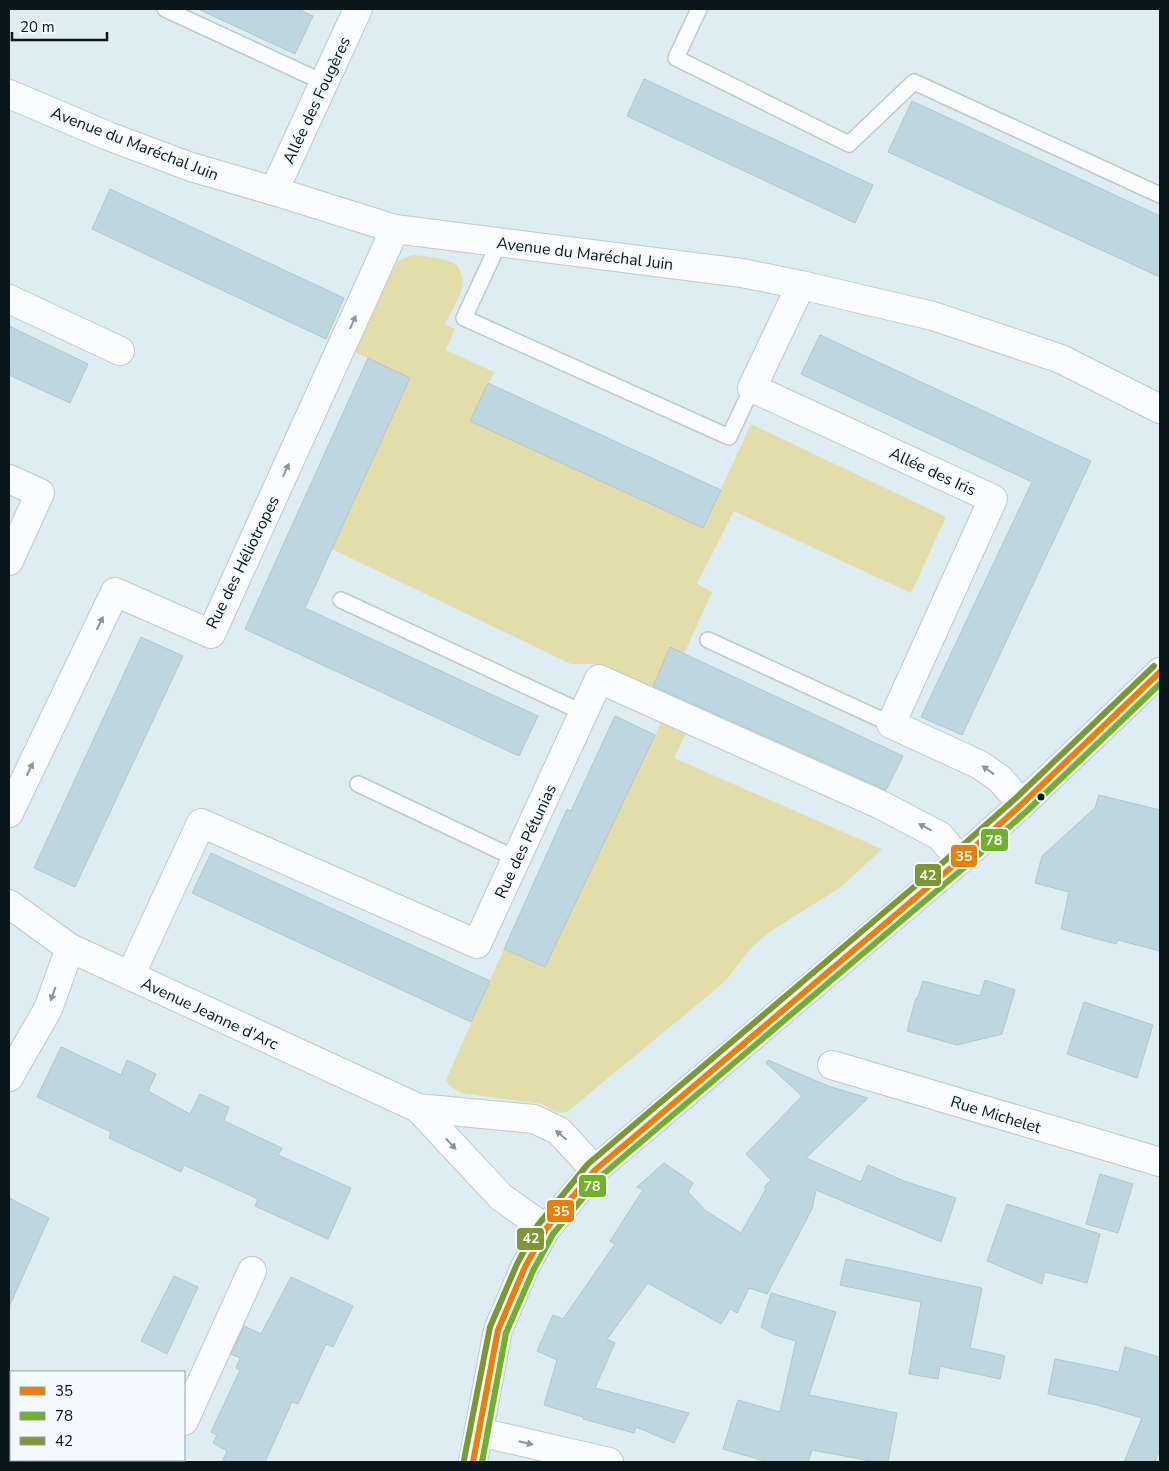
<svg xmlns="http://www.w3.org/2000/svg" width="1169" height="1471" viewBox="0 0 1169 1471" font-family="'Nunito Sans',sans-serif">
  <rect width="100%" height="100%" fill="#ddedf3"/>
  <g fill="#e3ddaa">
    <path d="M412,255C421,255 446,259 454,263C461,267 464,281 462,288C459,300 450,313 445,324L455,329L446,350L494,372L470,421L703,528L751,424L946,517L911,593L734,511L697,584L712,592L684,654L670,648L652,687L595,664H571L332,549L410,378L355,352L394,268L398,261Z"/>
    <path d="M662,720L687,731L674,758L882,849L841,887L771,931L752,947L727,979L716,989L567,1112C557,1114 550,1109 542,1104L461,1093L450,1086L446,1080L504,949L545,967Z"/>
  </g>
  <g fill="#bed6e0" stroke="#b6c4ca">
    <path d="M198,9H298L313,16L295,54Z"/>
    <path d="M644,79L873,185L855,223L627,116Z"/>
    <path d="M912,101L1160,216V277L888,152Z"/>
    <path d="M110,189L344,298L326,339L92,229Z"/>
    <path d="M9,326L88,364L70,403L9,375Z"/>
    <path d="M820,335L1091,461L962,735L921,717L1032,482L801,374Z"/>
    <path d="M368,358L410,378L305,608L538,716L519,756L245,629Z"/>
    <path d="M488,383L721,490L703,528L470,421Z"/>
    <path d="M141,637L183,656L75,887L34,868Z"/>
    <path d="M670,647L903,756L886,790L653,686Z"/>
    <path d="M615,716L655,735L545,967L504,949L567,809L571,811Z"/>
    <path d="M1099,795L1160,810V951L1118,940L1116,944L1061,929L1069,892L1035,883L1042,856L1095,808Z"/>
    <path d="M211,853L490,981L471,1022L192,893Z"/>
    <path d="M985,980L1015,990L1002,1034L957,1045L907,1031L916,998L918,997L923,981L980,996Z"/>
    <path d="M1084,1002L1153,1025L1137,1078L1067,1054Z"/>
    <path d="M61,1047L121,1075L127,1060L156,1074L148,1091L190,1114L200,1094L229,1107L224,1121L282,1148L278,1155L351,1188L328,1239L255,1206L258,1199L184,1165L181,1172L109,1138L111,1132L37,1097Z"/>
    <path d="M768,1060L828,1086L868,1098L806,1158L861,1182L868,1165L904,1181L956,1198L941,1242L816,1190L812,1209L767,1294L749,1288L737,1313L730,1309L721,1324L648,1283L607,1339L615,1343L595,1388L689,1413L674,1443L636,1427L634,1433L583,1419V1417L544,1405L557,1360L537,1351L553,1315L563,1319L615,1244L610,1241L643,1190L637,1187L664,1163L693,1183L688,1192L706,1211L741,1233L766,1189L764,1187L771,1180L746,1154L802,1096L766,1063Z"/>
    <path d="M1100,1174L1133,1184L1118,1233L1086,1224Z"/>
    <path d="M9,1198L49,1218L9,1307Z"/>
    <path d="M1007,1204L1100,1234L1087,1283L1045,1272L1042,1284L987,1261Z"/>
    <path d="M846,1259L982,1288L970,1348L1005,1356L1000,1379L940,1366L938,1379L909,1374L921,1302L840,1285Z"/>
    <path d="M174,1276L198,1287L167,1354L141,1341Z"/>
    <path d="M291,1277L353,1306L333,1347L326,1344L298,1404L292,1402L265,1462H222L227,1451L213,1443L217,1435L211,1432L240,1370L236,1368L240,1358L231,1354L244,1326L261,1334Z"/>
    <path d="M771,1293L836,1312L809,1395L897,1413L888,1462H876L812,1450L808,1462H768L723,1449L738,1400L780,1412L796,1341L775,1335L761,1327Z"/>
    <path d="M1125,1347L1160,1357V1449L1155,1462H1124L1142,1418L1097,1405L1048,1394L1055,1359L1119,1372Z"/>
  </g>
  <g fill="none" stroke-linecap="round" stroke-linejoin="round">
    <defs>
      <g id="service">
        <path d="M165,9L325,83"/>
        <path d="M699,9L676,58L849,144L914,82L1160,195"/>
        <path d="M499,243L464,318L729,437L752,388"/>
        <path d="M341,600L584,713"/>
        <path d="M708,640L891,724"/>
        <path d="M358,784L517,859"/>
      </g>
      <g id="minor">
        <path d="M9,94L108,136L191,167L274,191L395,229L742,273L801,285L933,316L1061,359L1160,409"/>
        <path d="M274,191L358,9"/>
        <path d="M801,285L752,388L993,499L891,724L980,765L1000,779L1022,804"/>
        <path d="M9,299L120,351"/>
        <path d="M9,479L40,493L9,561"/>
        <path d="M9,813L115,592L211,634L395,229"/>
        <path d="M9,904L70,948L418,1108L534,1119L559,1131L595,1170"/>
        <path d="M130,976L201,823L477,944L599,679L881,805L940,836L960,860"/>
        <path d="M832,1065L1160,1162"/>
        <path d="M9,1077L48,1009L70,948"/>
        <path d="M418,1108L501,1197L546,1229"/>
        <path d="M184,1421L252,1271"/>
        <path d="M479,1432L609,1462"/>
        <path d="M165,1462L166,1460"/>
      </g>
      <path id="secondary" d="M473,1462L498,1330L525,1267L546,1229L595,1170L960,860L1022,804L1160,672"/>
    </defs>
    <use href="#service" stroke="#bccacf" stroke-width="18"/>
    <use href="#minor" stroke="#bccacf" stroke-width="30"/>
    <use href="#secondary" stroke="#bccacf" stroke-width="30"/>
    <use href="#service" stroke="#fafcfd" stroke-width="15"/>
    <use href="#minor" stroke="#fafcfd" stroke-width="28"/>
    <use href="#secondary" stroke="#fafcfd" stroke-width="28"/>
    <defs>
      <path id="bus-1" d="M473,1462L498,1330L525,1267L546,1229L595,1170L960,860L1022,804L1160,672"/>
      <path id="bus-2" d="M482,1462L506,1333L533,1271L553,1234L601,1176L966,866L1028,810L1160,684"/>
      <path id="bus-3" d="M464,1460L490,1327L517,1264L538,1225L588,1164L954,853L1016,798L1154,666"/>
    </defs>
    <use href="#bus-1" stroke="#f2fafd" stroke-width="10"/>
    <use href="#bus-2" stroke="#f2fafd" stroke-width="10"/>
    <use href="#bus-3" stroke="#f2fafd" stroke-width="10"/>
    <use href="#bus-1" stroke="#ee7d00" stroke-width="6"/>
    <use href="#bus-2" stroke="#71b029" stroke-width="6"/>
    <use href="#bus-3" stroke="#7c982e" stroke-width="6"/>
  </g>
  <defs><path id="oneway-solid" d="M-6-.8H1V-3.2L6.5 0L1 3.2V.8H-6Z" transform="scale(1.25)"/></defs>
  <g fill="#8e9598">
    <use href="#oneway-solid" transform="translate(353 322) rotate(-66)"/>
    <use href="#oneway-solid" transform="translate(286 470) rotate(-66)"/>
    <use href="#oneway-solid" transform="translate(100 623) rotate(-64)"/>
    <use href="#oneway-solid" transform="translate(30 769) rotate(-64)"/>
    <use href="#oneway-solid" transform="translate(988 770) rotate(-144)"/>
    <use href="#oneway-solid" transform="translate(925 827) rotate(-152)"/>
    <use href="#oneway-solid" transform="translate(53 994) rotate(110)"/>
    <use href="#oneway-solid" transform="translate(561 1135) rotate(-140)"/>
    <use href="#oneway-solid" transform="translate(451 1144) rotate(47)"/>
    <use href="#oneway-solid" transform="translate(526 1443) rotate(13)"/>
  </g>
  <circle fill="#09171c" stroke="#f2fafd" stroke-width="2" cx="1041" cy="797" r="4.5"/>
  <g text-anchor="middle" stroke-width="4" stroke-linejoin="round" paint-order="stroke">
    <g font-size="16" fill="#09171c" stroke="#f2fafd">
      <text transform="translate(316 100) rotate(-65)" y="6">Allée des Fougères</text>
      <text transform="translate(135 143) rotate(21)" y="6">Avenue du Maréchal Juin</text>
      <text transform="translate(585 253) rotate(7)" y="6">Avenue du Maréchal Juin</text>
      <text transform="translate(933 471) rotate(25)" y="6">Allée des Iris</text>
      <text transform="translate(242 562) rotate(-64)" y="6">Rue des Héliotropes</text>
      <text transform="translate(525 841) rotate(-65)" y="6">Rue des Pétunias</text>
      <text transform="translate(210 1013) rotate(25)" y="6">Avenue Jeanne d'Arc</text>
      <text transform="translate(996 1114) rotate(17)" y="6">Rue Michelet</text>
    </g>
  </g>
  <g stroke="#f2fafd" stroke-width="2">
    <rect x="980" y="828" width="29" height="24" rx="5" fill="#71b029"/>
    <rect x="950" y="844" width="28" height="24" rx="5" fill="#ee7d00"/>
    <rect x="914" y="863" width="28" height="24" rx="5" fill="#7c982e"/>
    <rect x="578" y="1174" width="29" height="24" rx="5" fill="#71b029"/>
    <rect x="546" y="1199" width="29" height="24" rx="5" fill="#ee7d00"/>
    <rect x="516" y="1227" width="29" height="24" rx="5" fill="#7c982e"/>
  </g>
  <g font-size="14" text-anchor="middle" font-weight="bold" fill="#fff">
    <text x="994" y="845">78</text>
    <text x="964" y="861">35</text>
    <text x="928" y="880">42</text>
    <text x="592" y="1191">78</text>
    <text x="561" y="1216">35</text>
    <text x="531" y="1243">42</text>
  </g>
  <rect width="1169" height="1471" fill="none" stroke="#09171c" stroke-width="20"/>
  <rect x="10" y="1371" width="175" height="90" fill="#f2fafd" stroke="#959fa3"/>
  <rect x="20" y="1387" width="25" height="8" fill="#ee7d00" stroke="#959fa3"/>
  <text x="55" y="1396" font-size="15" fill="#09171c">35</text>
  <rect x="20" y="1412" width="25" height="8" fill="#71b029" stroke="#959fa3"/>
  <text x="55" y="1421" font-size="15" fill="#09171c">78</text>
  <rect x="20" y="1437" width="25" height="8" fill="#7c982e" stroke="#959fa3"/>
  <text x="55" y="1446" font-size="15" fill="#09171c">42</text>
  <path d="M12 32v8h95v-8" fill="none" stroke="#09171c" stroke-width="2.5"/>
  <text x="20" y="32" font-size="15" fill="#09171c" stroke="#f2fafd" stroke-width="4" paint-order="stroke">20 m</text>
</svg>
